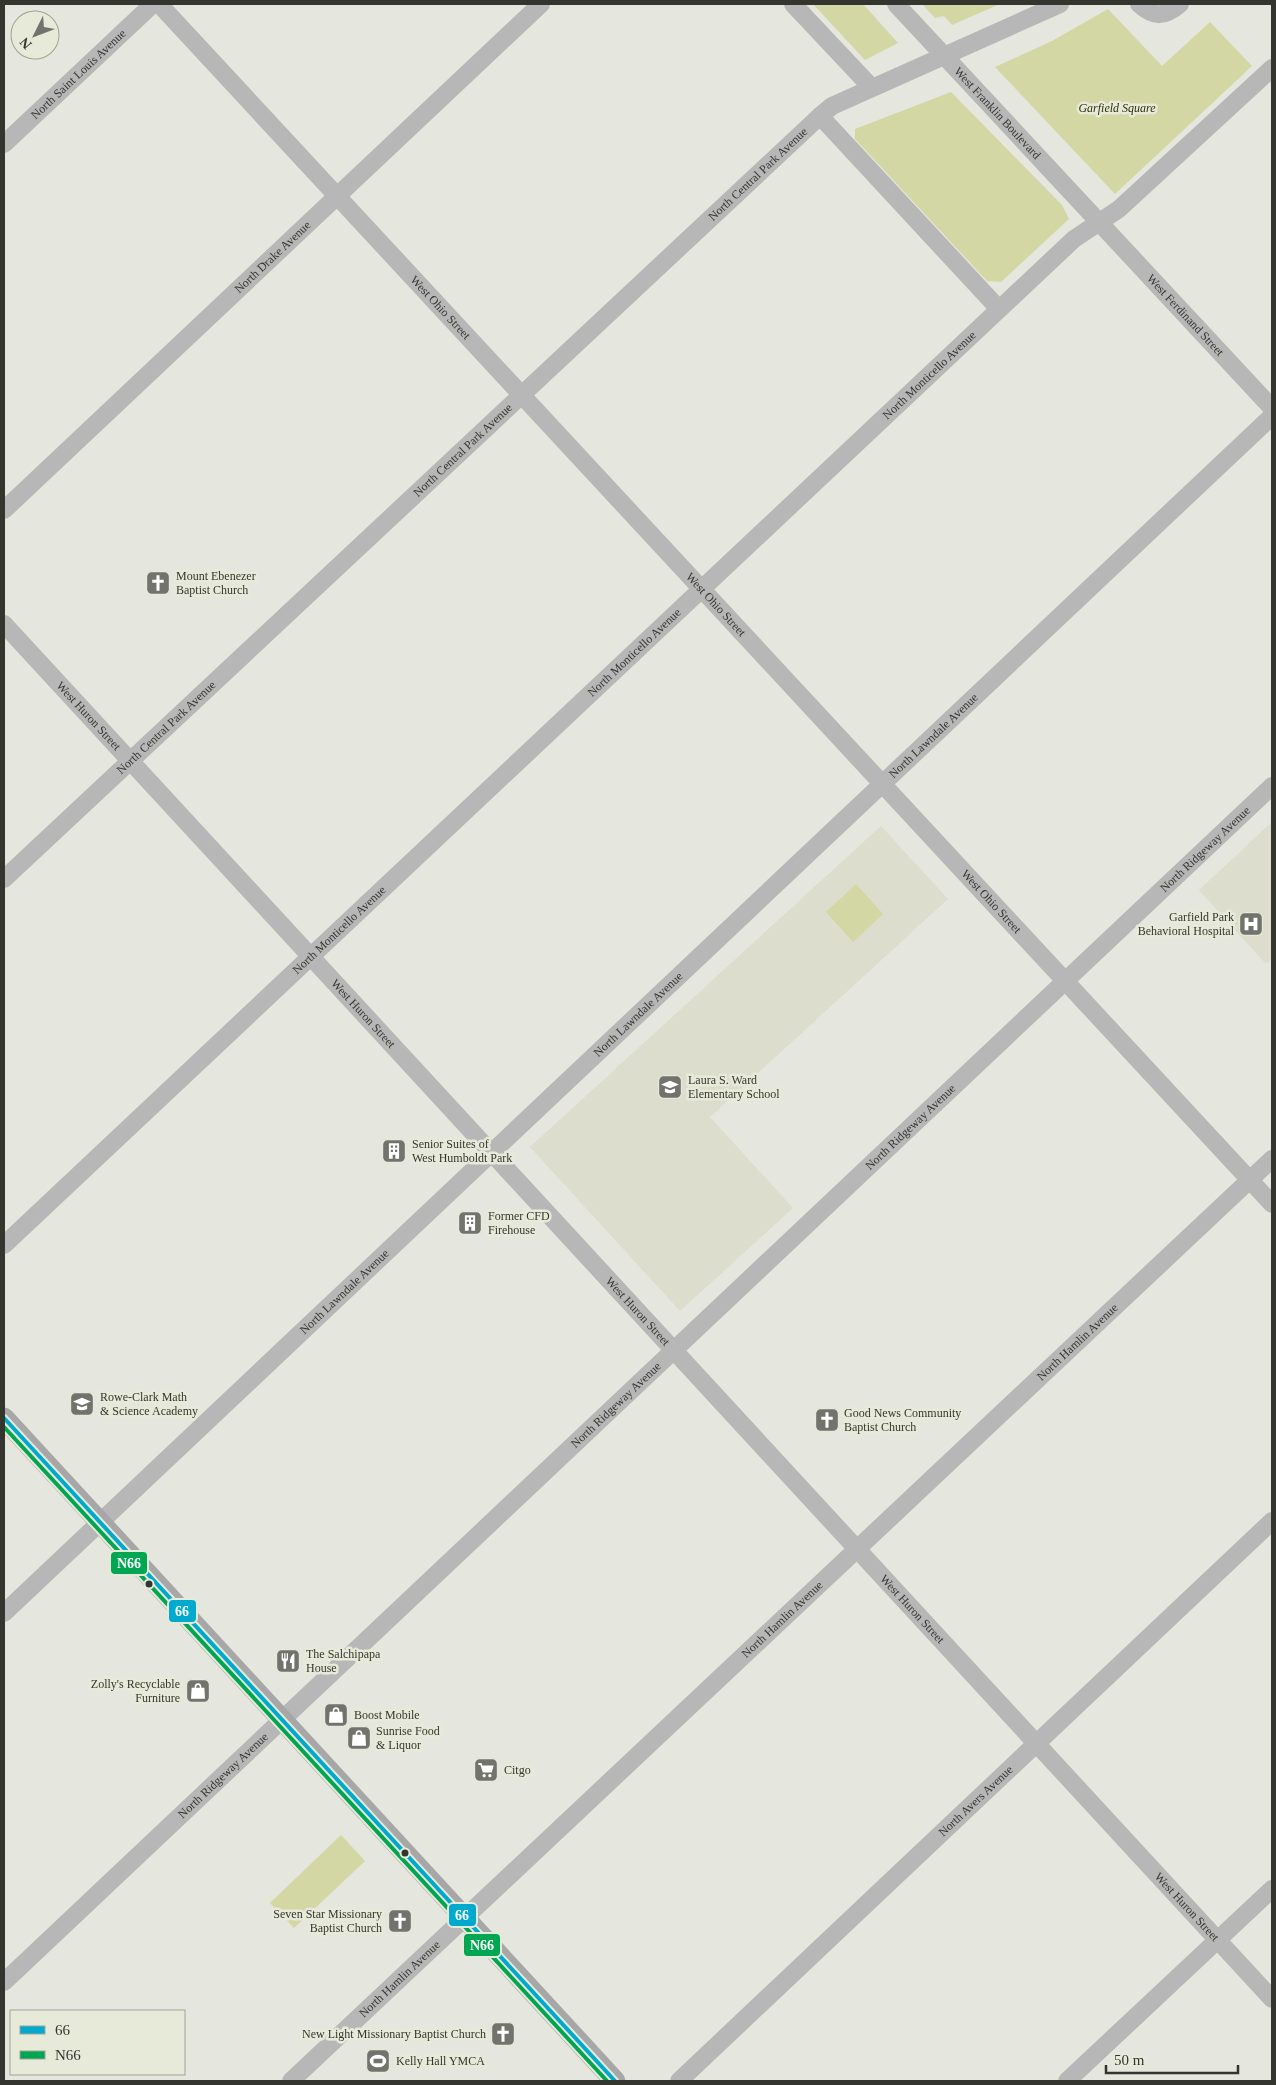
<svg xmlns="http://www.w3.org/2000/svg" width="1276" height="2085" viewBox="0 0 1276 2085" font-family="Georgia,serif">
  <rect width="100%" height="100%" fill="#e5e6dd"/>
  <g fill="#dcddcc">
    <path d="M1272,822V958L1266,964L1199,890Z"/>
    <path d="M881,826L948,899L710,1117L793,1208L680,1311L530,1147Z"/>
  </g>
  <g fill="#d3d7a3">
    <path d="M813,4H863L898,43L865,60Z"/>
    <path d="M922,4H1000L952,25L944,16L935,18Z"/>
    <path d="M1108,9L1162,66L1210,22L1252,66L1115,194L995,67L1052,41Z"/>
    <path d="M951,92L1062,205L1069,219L1001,282L987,281L855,139V129Z"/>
    <path d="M856,884L883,914L853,942L826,912Z"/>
    <path d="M341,1835L365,1861L294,1928L270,1903Z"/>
  </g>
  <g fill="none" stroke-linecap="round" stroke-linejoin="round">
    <g stroke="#b7b7b8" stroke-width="18">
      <path id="s1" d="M159,4L1272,1204"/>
      <path d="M793,4L872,88"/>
      <path id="s2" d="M896,4L1272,408"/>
      <path d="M1139,4C1154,18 1165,17 1180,4"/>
      <path d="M820,116L999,309"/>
      <path id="s3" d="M4,144L153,4"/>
      <path id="s4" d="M4,510L541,4"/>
      <path id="s5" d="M4,624L1272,1999"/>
      <path id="s6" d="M4,879L820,116L832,106L1060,4"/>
      <path id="s7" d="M4,1245L1074,239L1119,209L1272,68"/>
      <path id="s8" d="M4,1613L1272,416"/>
      <path id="s9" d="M4,1982L1272,786"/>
      <path id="s10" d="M291,2081L1272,1159"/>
      <path id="s11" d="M679,2081L1272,1521"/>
      <path d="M1067,2081L1272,1889"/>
    </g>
    <path stroke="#a7a7a8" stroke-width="21" d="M4,1418L615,2081"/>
    <defs>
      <path id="bus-1" d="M4,1418L615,2081"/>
      <path id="bus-2" d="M4,1427L607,2081"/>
    </defs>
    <use href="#bus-1" stroke="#e8ead9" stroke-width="8"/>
    <use href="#bus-2" stroke="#e8ead9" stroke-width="8"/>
    <use href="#bus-1" stroke="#00a9ce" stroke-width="4"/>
    <use href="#bus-2" stroke="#00a651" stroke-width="4"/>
  </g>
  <defs>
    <symbol id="church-square" viewBox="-11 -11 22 22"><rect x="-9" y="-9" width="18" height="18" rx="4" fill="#72736c" stroke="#e8ead9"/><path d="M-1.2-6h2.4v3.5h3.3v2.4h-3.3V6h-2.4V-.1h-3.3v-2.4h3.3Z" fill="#fff"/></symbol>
    <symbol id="hospital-square" viewBox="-11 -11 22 22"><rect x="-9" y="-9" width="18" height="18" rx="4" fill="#72736c" stroke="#e8ead9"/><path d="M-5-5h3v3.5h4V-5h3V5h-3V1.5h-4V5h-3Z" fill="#fff"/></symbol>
    <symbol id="school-square" viewBox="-11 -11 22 22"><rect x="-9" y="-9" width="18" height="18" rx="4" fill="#72736c" stroke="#e8ead9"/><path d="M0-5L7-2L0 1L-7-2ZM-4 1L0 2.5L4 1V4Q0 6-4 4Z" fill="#fff"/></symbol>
    <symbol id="building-square" viewBox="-11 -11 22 22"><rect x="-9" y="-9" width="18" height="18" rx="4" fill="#72736c" stroke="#e8ead9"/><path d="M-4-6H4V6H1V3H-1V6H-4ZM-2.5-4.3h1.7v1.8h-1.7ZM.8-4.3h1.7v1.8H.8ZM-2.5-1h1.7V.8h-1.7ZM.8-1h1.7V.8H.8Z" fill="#fff"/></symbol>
    <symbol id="restaurant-square" viewBox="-11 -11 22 22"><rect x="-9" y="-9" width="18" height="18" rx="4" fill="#72736c" stroke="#e8ead9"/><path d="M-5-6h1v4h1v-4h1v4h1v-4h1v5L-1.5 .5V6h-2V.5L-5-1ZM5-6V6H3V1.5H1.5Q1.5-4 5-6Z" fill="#fff"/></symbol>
    <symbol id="shop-square" viewBox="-11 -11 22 22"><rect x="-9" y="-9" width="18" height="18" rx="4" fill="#72736c" stroke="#e8ead9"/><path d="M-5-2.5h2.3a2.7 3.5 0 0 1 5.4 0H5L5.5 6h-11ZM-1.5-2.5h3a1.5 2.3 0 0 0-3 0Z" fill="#fff"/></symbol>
    <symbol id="supermarket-square" viewBox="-11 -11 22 22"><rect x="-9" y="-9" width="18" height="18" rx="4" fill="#72736c" stroke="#e8ead9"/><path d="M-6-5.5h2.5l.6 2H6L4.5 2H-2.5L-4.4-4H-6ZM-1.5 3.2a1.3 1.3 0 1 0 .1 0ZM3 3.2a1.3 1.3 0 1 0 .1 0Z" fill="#fff"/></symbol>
    <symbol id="stadium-square" viewBox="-11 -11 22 22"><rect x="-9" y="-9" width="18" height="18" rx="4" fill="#72736c" stroke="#e8ead9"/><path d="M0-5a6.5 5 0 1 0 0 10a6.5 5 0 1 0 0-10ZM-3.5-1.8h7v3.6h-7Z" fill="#fff"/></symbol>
  </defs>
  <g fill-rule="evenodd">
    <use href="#church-square" x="144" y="569" width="28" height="28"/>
    <use href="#hospital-square" x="1237" y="910" width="28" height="28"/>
    <use href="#school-square" x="656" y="1073" width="28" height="28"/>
    <use href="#building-square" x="380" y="1137" width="28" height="28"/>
    <use href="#building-square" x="456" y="1209" width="28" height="28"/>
    <use href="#school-square" x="68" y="1390" width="28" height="28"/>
    <use href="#church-square" x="813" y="1406" width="28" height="28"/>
    <use href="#restaurant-square" x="274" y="1647" width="28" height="28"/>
    <use href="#shop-square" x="184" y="1677" width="28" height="28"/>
    <use href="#shop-square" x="322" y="1701" width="28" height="28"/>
    <use href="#shop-square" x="345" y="1724" width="28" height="28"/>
    <use href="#supermarket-square" x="472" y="1756" width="28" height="28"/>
    <use href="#church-square" x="386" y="1907" width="28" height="28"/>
    <use href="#church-square" x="489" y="2020" width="28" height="28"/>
    <use href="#stadium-square" x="364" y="2047" width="28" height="28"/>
  </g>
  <g fill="#34352f" stroke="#e8ead9" stroke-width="2">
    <circle cx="149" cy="1584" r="4.5"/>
    <circle cx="405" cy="1853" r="4.5"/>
  </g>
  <g text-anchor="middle" stroke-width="5" stroke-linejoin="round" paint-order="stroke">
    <g font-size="12" fill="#34352f" stroke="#e8ead9">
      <text dy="4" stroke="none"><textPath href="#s3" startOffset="102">North Saint Louis Avenue</textPath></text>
      <text dy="4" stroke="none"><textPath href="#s2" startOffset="149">West Franklin Boulevard</textPath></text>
      <text dy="4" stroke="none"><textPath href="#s6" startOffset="1032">North Central Park Avenue</textPath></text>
      <text dy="4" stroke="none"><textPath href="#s4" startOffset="369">North Drake Avenue</textPath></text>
      <text dy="4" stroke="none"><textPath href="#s1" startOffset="414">West Ohio Street</textPath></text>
      <text dy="4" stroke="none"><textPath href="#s2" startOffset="425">West Ferdinand Street</textPath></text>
      <text dy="4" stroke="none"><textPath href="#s7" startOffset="1270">North Monticello Avenue</textPath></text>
      <text dy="4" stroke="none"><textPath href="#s6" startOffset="628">North Central Park Avenue</textPath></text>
      <text dy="4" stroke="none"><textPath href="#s1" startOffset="819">West Ohio Street</textPath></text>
      <text dy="4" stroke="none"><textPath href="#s7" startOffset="865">North Monticello Avenue</textPath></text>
      <text dy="4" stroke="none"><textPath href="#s5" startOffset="125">West Huron Street</textPath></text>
      <text dy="4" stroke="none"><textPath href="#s6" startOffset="222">North Central Park Avenue</textPath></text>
      <text dy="4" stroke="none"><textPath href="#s8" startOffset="1278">North Lawndale Avenue</textPath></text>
      <text dy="4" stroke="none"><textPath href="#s9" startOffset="1651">North Ridgeway Avenue</textPath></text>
      <text dy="4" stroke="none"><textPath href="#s1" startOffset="1224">West Ohio Street</textPath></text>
      <text dy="4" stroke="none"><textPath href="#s7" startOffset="460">North Monticello Avenue</textPath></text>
      <text dy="4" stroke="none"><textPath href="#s5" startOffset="530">West Huron Street</textPath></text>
      <text dy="4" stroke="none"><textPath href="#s8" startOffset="872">North Lawndale Avenue</textPath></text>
      <text dy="4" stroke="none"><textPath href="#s9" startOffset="1246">North Ridgeway Avenue</textPath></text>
      <text dy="4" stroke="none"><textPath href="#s8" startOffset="468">North Lawndale Avenue</textPath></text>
      <text dy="4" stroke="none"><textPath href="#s5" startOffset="935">West Huron Street</textPath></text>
      <text dy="4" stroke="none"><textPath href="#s10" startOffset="1079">North Hamlin Avenue</textPath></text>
      <text dy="4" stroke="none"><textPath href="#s9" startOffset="841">North Ridgeway Avenue</textPath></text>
      <text dy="4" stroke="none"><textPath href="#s5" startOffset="1340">West Huron Street</textPath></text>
      <text dy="4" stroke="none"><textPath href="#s10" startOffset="674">North Hamlin Avenue</textPath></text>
      <text dy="4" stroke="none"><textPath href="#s9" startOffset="301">North Ridgeway Avenue</textPath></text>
      <text dy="4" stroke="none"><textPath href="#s11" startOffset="408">North Avers Avenue</textPath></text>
      <text dy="4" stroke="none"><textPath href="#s5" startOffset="1745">West Huron Street</textPath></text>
      <text dy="4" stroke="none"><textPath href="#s10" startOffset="149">North Hamlin Avenue</textPath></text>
    </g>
    <g font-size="12" font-style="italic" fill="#2f3109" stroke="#e8ead9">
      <text x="1117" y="112">Garfield Square</text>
    </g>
    <g font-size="12" fill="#34352f" stroke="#e8ead9" text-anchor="start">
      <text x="176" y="580">Mount Ebenezer<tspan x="176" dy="14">Baptist Church</tspan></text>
      <text x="1234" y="921" text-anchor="end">Garfield Park<tspan x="1234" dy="14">Behavioral Hospital</tspan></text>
      <text x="688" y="1084">Laura S. Ward<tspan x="688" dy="14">Elementary School</tspan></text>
      <text x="412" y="1148">Senior Suites of<tspan x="412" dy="14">West Humboldt Park</tspan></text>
      <text x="488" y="1220">Former CFD<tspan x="488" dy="14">Firehouse</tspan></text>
      <text x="100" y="1401">Rowe-Clark Math<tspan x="100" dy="14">&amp; Science Academy</tspan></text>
      <text x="844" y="1417">Good News Community<tspan x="844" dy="14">Baptist Church</tspan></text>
      <text x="306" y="1658">The Salchipapa<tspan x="306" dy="14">House</tspan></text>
      <text x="180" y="1688" text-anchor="end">Zolly's Recyclable<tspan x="180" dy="14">Furniture</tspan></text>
      <text x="354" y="1719">Boost Mobile</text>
      <text x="376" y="1735">Sunrise Food<tspan x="376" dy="14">&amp; Liquor</tspan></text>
      <text x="504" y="1774">Citgo</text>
      <text x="382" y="1918" text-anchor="end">Seven Star Missionary<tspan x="382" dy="14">Baptist Church</tspan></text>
      <text x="486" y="2038" text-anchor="end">New Light Missionary Baptist Church</text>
      <text x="396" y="2065">Kelly Hall YMCA</text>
    </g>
  </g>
  <g stroke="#e8ead9" stroke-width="2">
    <rect x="110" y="1551" width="38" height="24" rx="5" fill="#00a651"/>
    <rect x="168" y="1599" width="29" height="24" rx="5" fill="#00a9ce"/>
    <rect x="448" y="1903" width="29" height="24" rx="5" fill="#00a9ce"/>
    <rect x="463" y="1933" width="38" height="24" rx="5" fill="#00a651"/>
  </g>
  <g font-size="14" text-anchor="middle" font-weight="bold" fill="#fff">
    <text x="129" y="1568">N66</text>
    <text x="182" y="1616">66</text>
    <text x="462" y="1920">66</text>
    <text x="482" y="1950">N66</text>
  </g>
  <rect width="1276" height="2085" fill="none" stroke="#34352f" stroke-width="10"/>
  <rect x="10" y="2010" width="175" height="65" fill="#e8ead9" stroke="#a0a295"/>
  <rect x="20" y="2026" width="25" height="8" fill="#00a9ce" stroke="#a0a295"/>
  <text x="55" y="2035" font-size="15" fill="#34352f">66</text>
  <rect x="20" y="2051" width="25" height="8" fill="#00a651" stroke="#a0a295"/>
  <text x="55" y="2060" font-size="15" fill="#34352f">N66</text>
  <g transform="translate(35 35) rotate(228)"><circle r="24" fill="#e8ead9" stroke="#a0a295"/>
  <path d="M0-4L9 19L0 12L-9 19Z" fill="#72736c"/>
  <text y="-8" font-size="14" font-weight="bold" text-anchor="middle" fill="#34352f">N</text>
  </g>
  <path d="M1106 2065v8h132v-8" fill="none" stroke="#34352f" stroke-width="2.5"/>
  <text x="1114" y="2065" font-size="15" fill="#34352f" stroke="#e8ead9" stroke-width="4" paint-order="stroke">50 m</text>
</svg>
